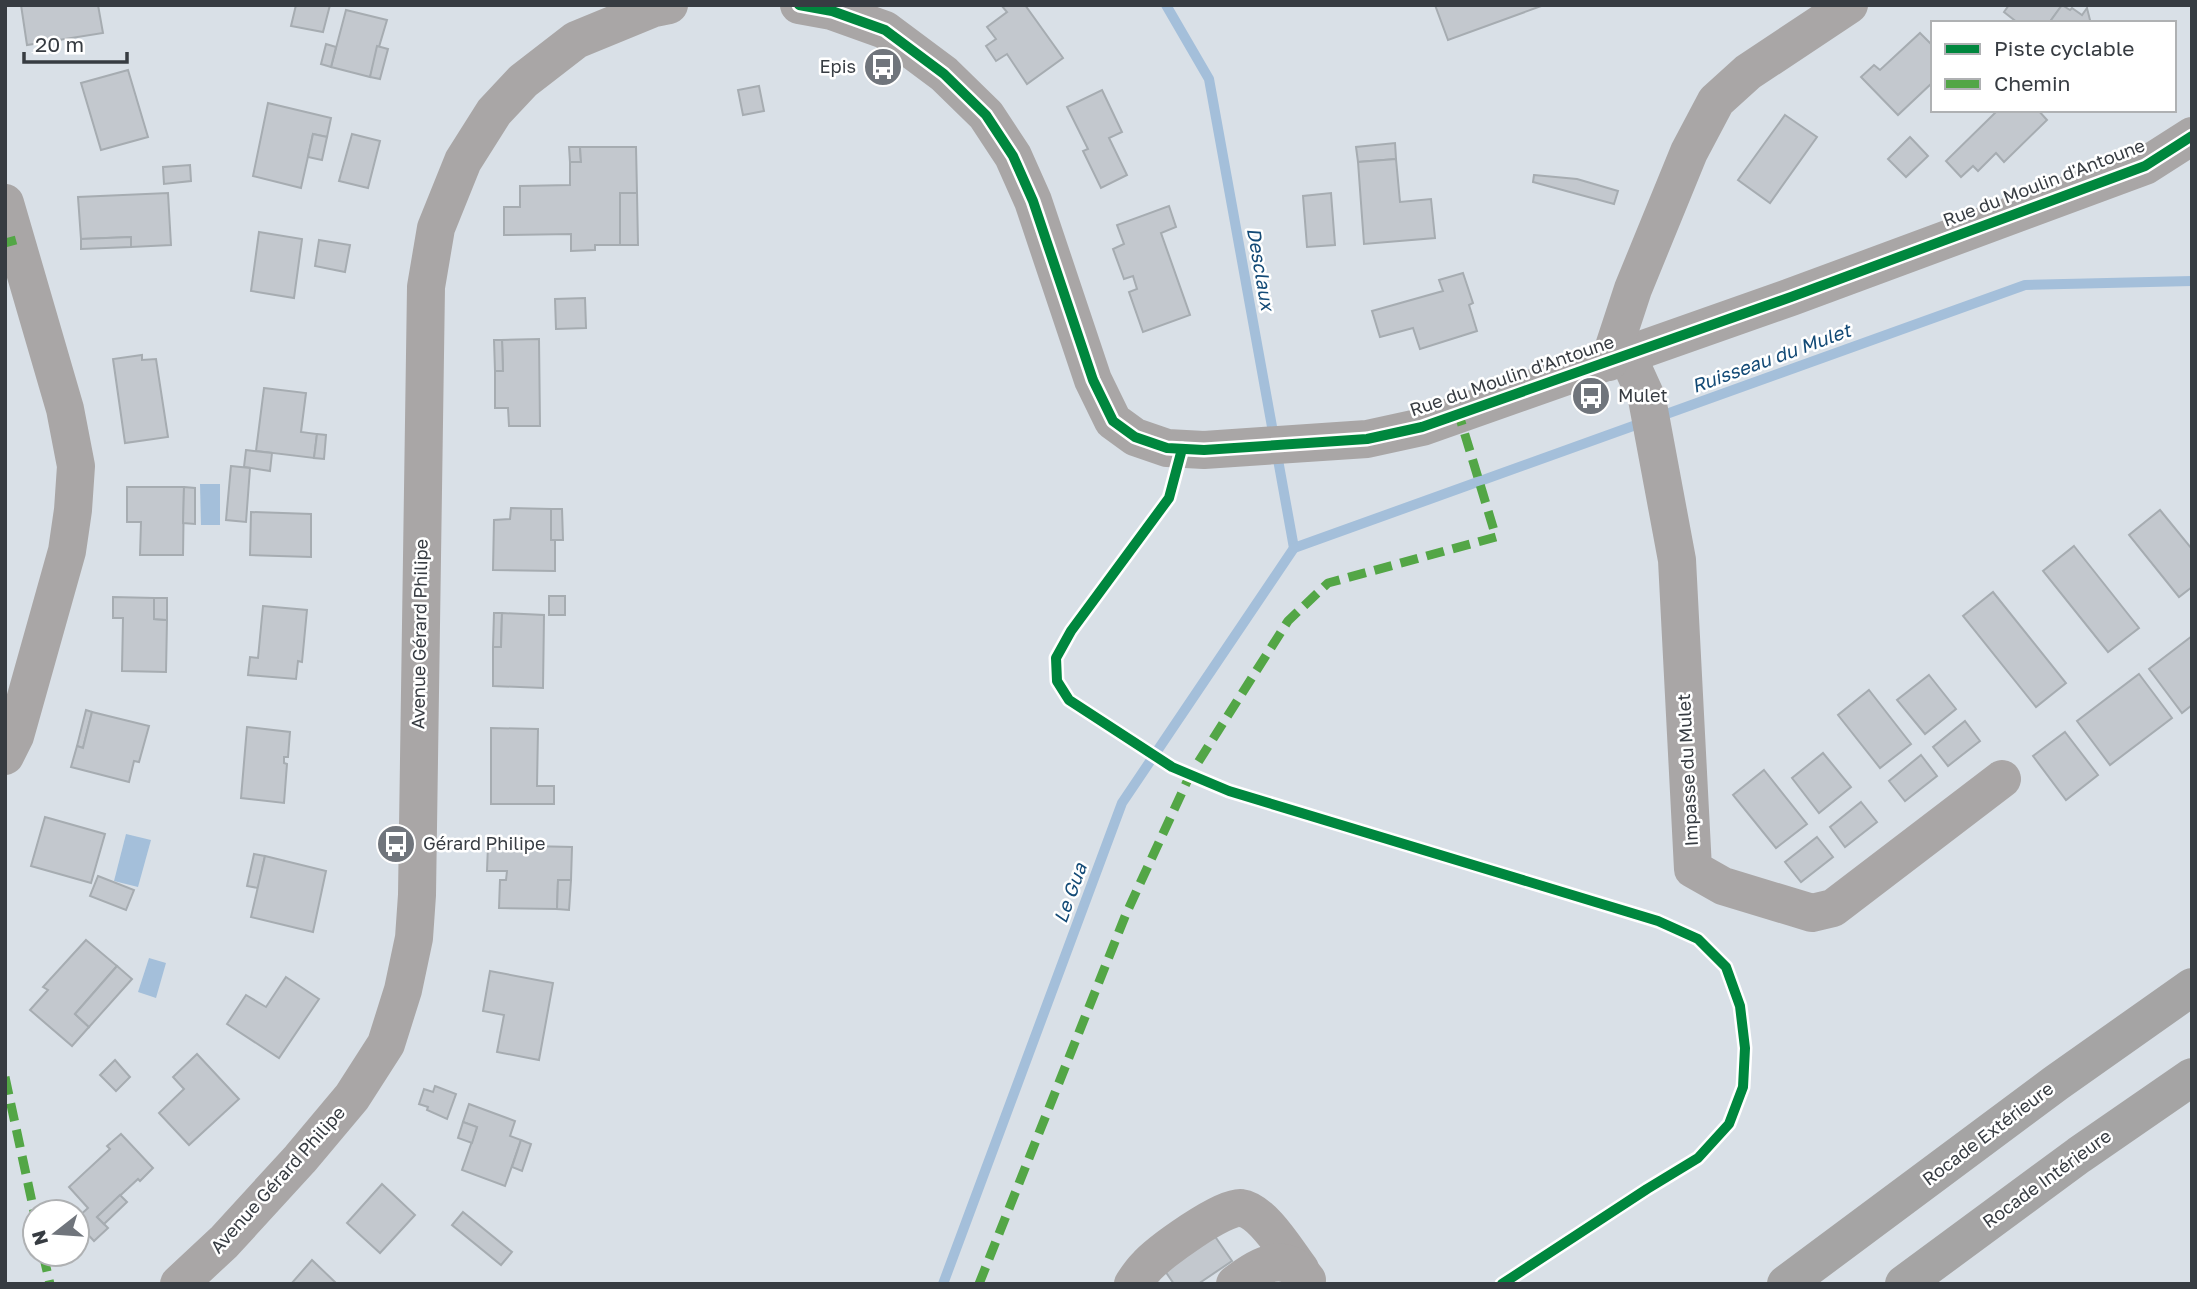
<svg xmlns="http://www.w3.org/2000/svg" width="2197" height="1289" viewBox="0 0 2197 1289" font-family="'Golos Text',sans-serif">
  <rect width="100%" height="100%" fill="#d9e0e7"/>
  <g fill="#a4bfda">
    <path d="M200,484H220V525H201Z"/>
    <path d="M126,834L151,840L138,887L114,881Z"/>
    <path d="M149,958L166,963L156,998L138,992Z"/>
  </g>
  <g fill="none" stroke-linecap="round" stroke-linejoin="round">
    <g stroke="#a4bfda" stroke-width="10">
      <path d="M1166,5L1209,79L1294,548"/>
      <path d="M1294,548L2025,285L2192,281"/>
      <path d="M943,1284L1122,803L1294,548"/>
    </g>
  </g>
  <g fill="#c3c8ce" stroke="#a6acb1" stroke-width="2">
    <path d="M21,5H98L103,33L27,45Z"/>
    <path d="M296,5H330L323,32L291,26Z"/>
    <path d="M1001,5H1025L1063,58L1027,84L1007,54L996,61L986,46L996,39L987,27L1007,12Z"/>
    <path d="M1435,5H1544L1448,40Z"/>
    <path d="M2009,5H2062L2049,23H2018L2004,12Z"/>
    <path d="M2062,5L2070,10L2072,8L2082,15L2087,8L2090,20L2088,23H2049Z"/>
    <path d="M346,10L387,20L370,77L331,67Z"/>
    <path d="M1920,33L1933,46V82L1898,115L1861,77L1874,65L1880,70Z"/>
    <path d="M326,44L336,47L331,67L321,64Z"/>
    <path d="M377,46L388,49L380,79L370,77Z"/>
    <path d="M128,70L148,137L101,150L81,83Z"/>
    <path d="M759,86L764,111L743,115L738,90Z"/>
    <path d="M1102,90L1122,132L1109,138L1127,175L1101,188L1083,151L1088,149L1067,107Z"/>
    <path d="M268,103L331,118L327,137L313,134L301,188L253,176Z"/>
    <path d="M1998,110H2038L2047,120L2004,162L1996,153L1978,171L1973,166L1961,177L1946,161Z"/>
    <path d="M1785,115L1817,137L1770,203L1738,180Z"/>
    <path d="M313,134L327,137L322,160L308,157Z"/>
    <path d="M352,134L380,141L368,188L339,181Z"/>
    <path d="M1910,137L1928,156L1906,177L1888,159Z"/>
    <path d="M1395,143L1396,159L1358,162L1356,147Z"/>
    <path d="M569,147H580L581,162H570Z"/>
    <path d="M580,147H636L637,193H620V245H595V250L571,251V234L504,235V207H520V186L570,185V162H581Z"/>
    <path d="M1396,159L1400,202L1431,199L1435,238L1364,244L1358,162Z"/>
    <path d="M190,165L191,181L164,184L163,167Z"/>
    <path d="M1534,175L1577,179L1618,191L1614,204L1533,182Z"/>
    <path d="M168,193L171,245L131,247V237L81,239L78,197Z"/>
    <path d="M620,193H637L638,245H620Z"/>
    <path d="M1331,193L1335,245L1307,247L1303,196Z"/>
    <path d="M1169,206L1176,227L1161,233L1190,315L1143,332L1129,292L1137,289L1133,276L1124,279L1113,249L1124,244L1117,225Z"/>
    <path d="M259,232L302,239L294,298L251,291Z"/>
    <path d="M131,237V247L81,249V239Z"/>
    <path d="M319,240L350,245L345,272L315,266Z"/>
    <path d="M1463,273L1473,303L1469,305L1477,331L1420,349L1413,328L1380,337L1372,311L1443,291L1439,280Z"/>
    <path d="M585,298L586,328L556,329L555,299Z"/>
    <path d="M539,339L540,426H509L508,408H495V371H503L502,340Z"/>
    <path d="M494,340H502L503,371H495Z"/>
    <path d="M142,355V360L156,359L168,437L125,443L113,359Z"/>
    <path d="M264,388L306,393L301,432L317,434L314,458L256,451Z"/>
    <path d="M317,434L326,435L324,459L314,458Z"/>
    <path d="M246,450L272,453L270,471L244,467Z"/>
    <path d="M231,466L250,468L246,522L226,520Z"/>
    <path d="M127,487H184L183,555H140L141,522H127Z"/>
    <path d="M184,487L195,488V524L183,523Z"/>
    <path d="M511,508L551,509V540H555V571L493,570L494,520L510,519Z"/>
    <path d="M551,509H562L563,540H551Z"/>
    <path d="M2160,510L2192,549V587L2179,597L2129,535Z"/>
    <path d="M251,512L311,514V557L250,555Z"/>
    <path d="M2074,546L2139,628L2108,652L2043,571Z"/>
    <path d="M1993,592L2066,683L2036,707L1963,616Z"/>
    <rect x="549" y="596" width="16" height="19"/>
    <path d="M113,597L154,598V619L167,620L166,672L122,671L123,618H113Z"/>
    <path d="M154,598H167V620L154,619Z"/>
    <path d="M263,606L307,610L302,662L298,661L296,679L248,675L250,657L258,658Z"/>
    <path d="M494,613H502L501,647H493Z"/>
    <path d="M502,613L544,615L543,688L493,686V647H501Z"/>
    <path d="M2192,636V705L2182,713L2149,669Z"/>
    <path d="M2139,674L2172,718L2110,765L2077,721Z"/>
    <path d="M1929,675L1956,709L1925,734L1897,700Z"/>
    <path d="M1869,690L1911,744L1880,768L1838,715Z"/>
    <path d="M86,710L92,712L83,748L77,746Z"/>
    <path d="M92,712L149,726L139,762L134,761L129,782L71,767L77,746L83,748Z"/>
    <path d="M1965,721L1980,741L1948,766L1933,747Z"/>
    <path d="M247,727L290,732L288,757H284V763L287,764L284,803L241,798Z"/>
    <path d="M491,728L538,729L537,786H554V804H491Z"/>
    <path d="M2065,732L2098,775L2066,800L2033,756Z"/>
    <path d="M1823,753L1851,787L1819,813L1792,778Z"/>
    <path d="M1921,755L1937,776L1905,801L1889,781Z"/>
    <path d="M1764,770L1807,824L1776,848L1733,795Z"/>
    <path d="M1861,802L1877,822L1845,847L1830,827Z"/>
    <path d="M45,817L105,834L91,883L31,866Z"/>
    <path d="M1817,837L1833,857L1801,882L1785,862Z"/>
    <path d="M488,845L572,847L571,880H558L557,909L499,908L500,880H506L507,871H487Z"/>
    <path d="M254,854L265,856L258,888L247,886Z"/>
    <path d="M265,856L326,871L313,932L251,917Z"/>
    <path d="M98,876L134,890L126,910L90,896Z"/>
    <path d="M558,880H571L569,910L557,909Z"/>
    <path d="M86,940L117,966L75,1014L89,1027L72,1046L30,1010L48,990L43,987Z"/>
    <path d="M117,966L132,979L89,1027L75,1014Z"/>
    <path d="M490,971L553,983L539,1060L497,1052L504,1015L483,1011Z"/>
    <path d="M286,977L319,999L279,1058L227,1024L246,995L266,1007Z"/>
    <path d="M197,1054L239,1099L189,1145L159,1113L184,1089L173,1077Z"/>
    <path d="M115,1060L130,1077L116,1091L100,1075Z"/>
    <path d="M435,1086L456,1094L447,1119L427,1110L428,1107L419,1104L424,1089L433,1092Z"/>
    <path d="M469,1104L515,1121L510,1136L521,1140L505,1186L462,1170L477,1127L463,1122Z"/>
    <path d="M463,1122L477,1127L472,1143L458,1138Z"/>
    <path d="M121,1134L153,1168L140,1181L138,1179L97,1217L108,1228L94,1241L77,1223V1218L88,1208L69,1187L110,1149L107,1146Z"/>
    <path d="M521,1140L531,1144L522,1171L512,1167Z"/>
    <path d="M382,1184L415,1215L380,1253L347,1223Z"/>
    <path d="M120,1195L127,1202L104,1224L97,1217Z"/>
    <path d="M1196,1209L1232,1261L1198,1284H1174L1163,1268Z"/>
    <path d="M463,1212L512,1252L501,1265L452,1225Z"/>
    <path d="M312,1260L337,1284H291Z"/>
  </g>
  <g fill="none" stroke-linecap="round" stroke-linejoin="round">
    <g stroke="#a9a6a6" stroke-width="38">
      <path d="M799,5L832,11L885,30L944,74L986,115L1013,156L1033,201L1093,380L1113,421L1135,437L1167,448L1204,450L1367,439L1422,427L1791,297L2145,166L2192,136"/>
      <path d="M5,203L65,409L76,466L73,510L67,551L15,736L5,756"/>
      <path d="M1627,355L1647,399L1677,560L1693,869L1723,886L1812,913L1833,908L2002,779"/>
      <path d="M1609,362L1633,289L1689,152L1716,101L1748,72L1849,5"/>
      <path d="M179,1284L224,1242L300,1159L352,1097L386,1044L403,990L414,938L417,895L426,287L436,228L463,161L494,112L523,81L576,40L654,8L669,5"/>
      <path d="M1133,1284C1137,1278 1141,1272 1146,1267C1158,1253 1224,1205 1241,1208C1263,1211 1287,1252 1300,1269"/>
      <path d="M1235,1284C1259,1265 1285,1249 1307,1280"/>
    </g>
    <g stroke="#a5a4a4" stroke-width="38">
      <path d="M1786,1284L2056,1083L2192,987"/>
      <path d="M1904,1284L2079,1155L2192,1077"/>
    </g>
    <g stroke="#53a646" stroke-width="9" stroke-dasharray="18 9" stroke-linecap="butt">
      <path d="M5,243L16,240"/>
      <path d="M5,1077L35,1216"/>
      <path d="M43,1254L50,1284"/>
      <path d="M979,1284L1126,914L1190,775L1288,621L1328,583L1496,537L1459,415"/>
    </g>
    <defs>
      <g id="cycleway">
        <path d="M799,5L832,11L885,30L944,74L986,115L1013,156L1033,201L1093,380L1113,421L1135,437L1167,448L1204,450L1367,439L1422,427L1791,297L2145,166L2192,136"/>
        <path d="M1182,449L1169,498L1071,631L1056,658L1057,681L1069,700L1172,767L1229,791L1658,921L1698,939L1726,967L1740,1006L1745,1048L1743,1087L1729,1124L1698,1158L1647,1189L1502,1284"/>
      </g>
    </defs>
    <use href="#cycleway" stroke="#fff" stroke-width="15"/>
    <use href="#cycleway" stroke="#00873e" stroke-width="10"/>
  </g>
  <defs>
    <symbol id="bus-disc" viewBox="-11 -11 22 22"><circle r="9.5" fill="#70757c" stroke="#fff"/><path d="M-5-6H5V4H4V6H2V4H-2V6H-4V4H-5ZM-3.5-4V0h7V-4ZM-3.5 1.2v1.5H-2V1.2ZM2 1.2v1.5H3.5V1.2Z" fill="#fff"/></symbol>
  </defs>
  <g fill-rule="evenodd">
    <use href="#bus-disc" x="861" y="45" width="44" height="44"/>
    <use href="#bus-disc" x="1569" y="374" width="44" height="44"/>
    <use href="#bus-disc" x="374" y="822" width="44" height="44"/>
  </g>
  <g text-anchor="middle" stroke-width="5" stroke-linejoin="round" paint-order="stroke">
    <g font-size="18" fill="#373c42" stroke="#fff" text-anchor="start">
      <text x="856" y="73" text-anchor="end">Epis</text>
      <text x="1618" y="402">Mulet</text>
      <text x="423" y="850">Gérard Philipe</text>
    </g>
    <g font-size="18" fill="#373c42" stroke="#fff">
      <text transform="translate(2044 183) rotate(-21)" y="6">Rue du Moulin d'Antoune</text>
      <text transform="translate(1512 376) rotate(-19)" y="6">Rue du Moulin d'Antoune</text>
      <text transform="translate(420 634) rotate(-89)" y="6">Avenue Gérard Philipe</text>
      <text transform="translate(1688 770) rotate(-93)" y="6">Impasse du Mulet</text>
      <text transform="translate(1988 1134) rotate(-37)" y="6">Rocade Extérieure</text>
      <text transform="translate(2047 1179) rotate(-36)" y="6">Rocade Intérieure</text>
      <text transform="translate(278 1180) rotate(-48)" y="6">Avenue Gérard Philipe</text>
    </g>
    <g font-size="19" font-style="italic" fill="#134a76" stroke="#fff">
      <text transform="translate(1261 269) rotate(80)" y="7">Desclaux</text>
      <text transform="translate(1771 358) rotate(-20)" y="7">Ruisseau du Mulet</text>
      <text transform="translate(1070 893) rotate(-70)" y="7">Le Gua</text>
    </g>
  </g>
  <rect width="2197" height="1289" fill="none" stroke="#373c42" stroke-width="14"/>
  <rect x="1931" y="21" width="245" height="91" fill="#ffffff" stroke="#afb1b3" stroke-width="2"/>
  <rect x="1945" y="44" width="35" height="10" fill="#00873e" stroke="#afb1b3" stroke-width="2"/>
  <text x="1994" y="56" font-size="21" fill="#373c42">Piste cyclable</text>
  <rect x="1945" y="79" width="35" height="10" fill="#53a646" stroke="#afb1b3" stroke-width="2"/>
  <text x="1994" y="91" font-size="21" fill="#373c42">Chemin</text>
  <g transform="translate(56 1233) rotate(253)"><circle r="33" fill="#ffffff" stroke="#afb1b3" stroke-width="2"/>
  <path d="M0-5L12 26L0 18L-12 26Z" fill="#70757c"/>
  <text y="-10" font-size="19" font-weight="bold" text-anchor="middle" fill="#373c42">N</text>
  </g>
  <path d="M24 52v10h103v-10" fill="none" stroke="#373c42" stroke-width="3.5"/>
  <text x="35" y="52" font-size="21" fill="#373c42" stroke="#ffffff" stroke-width="5" paint-order="stroke">20 m</text>
</svg>
